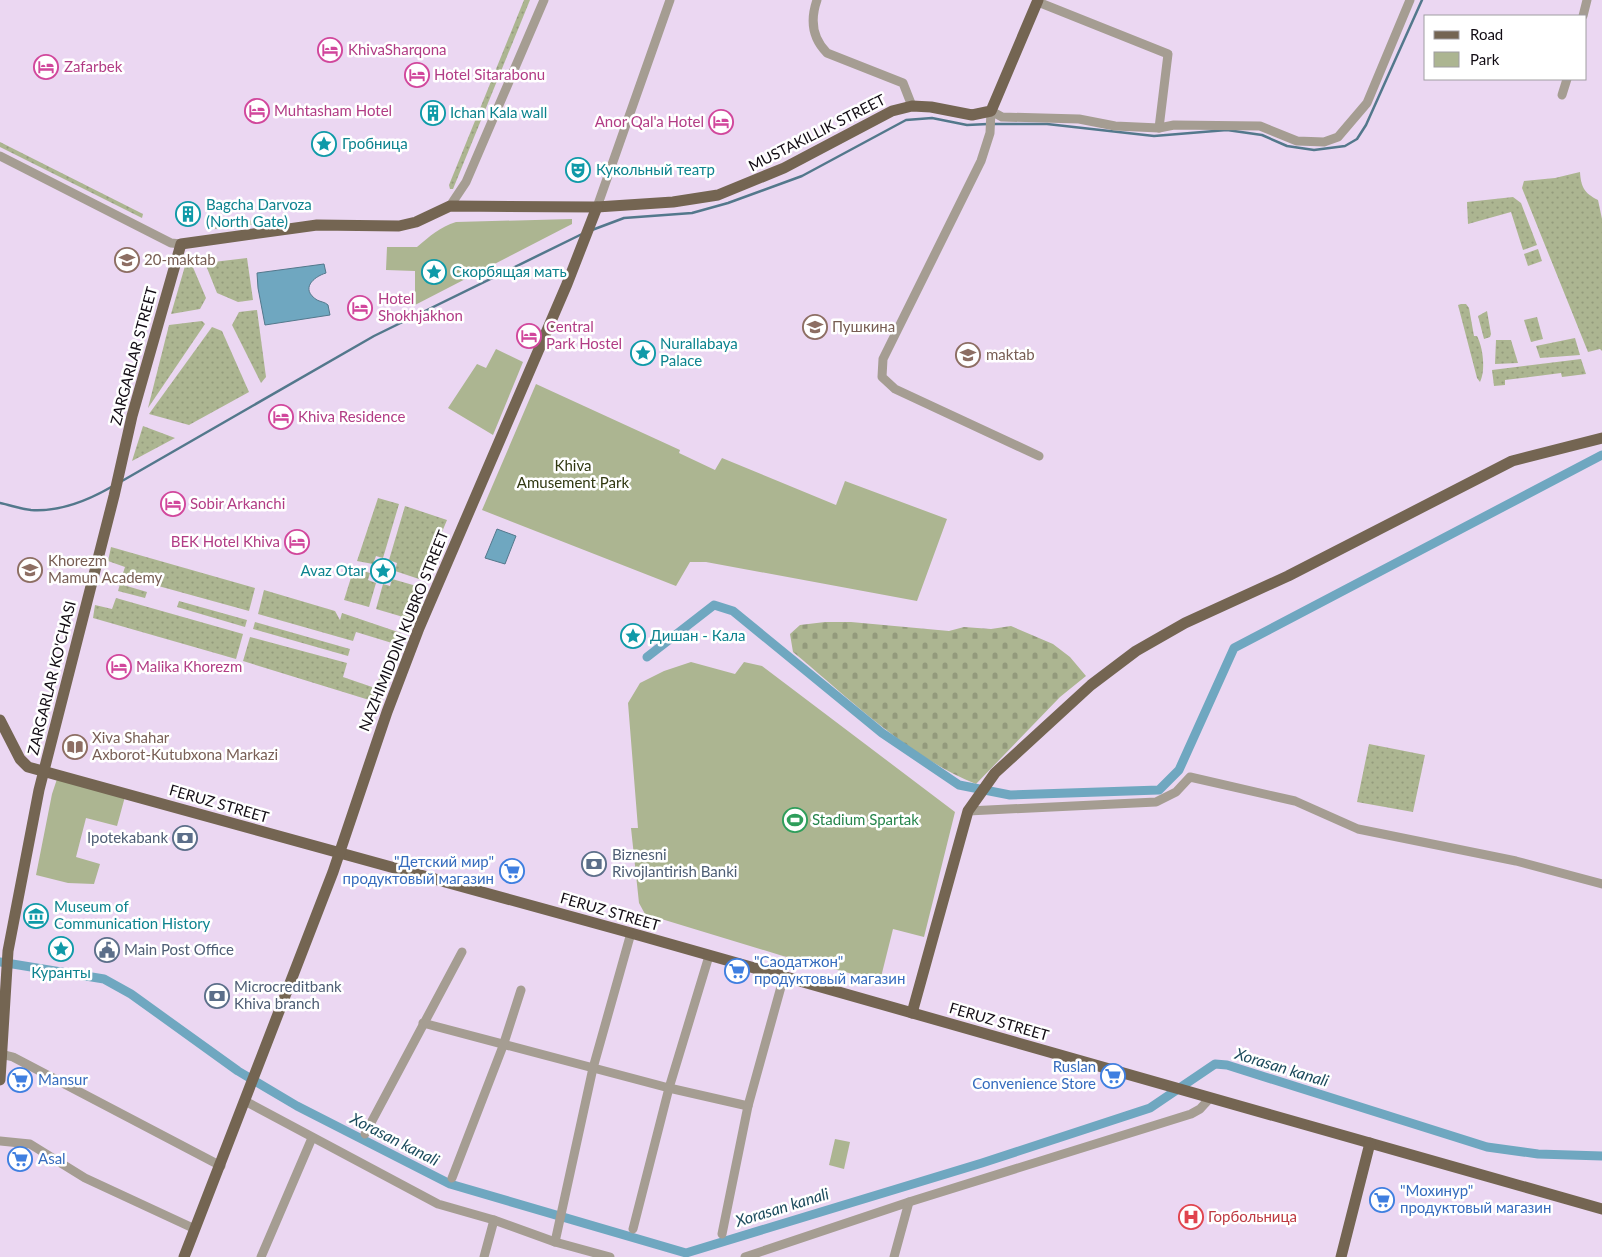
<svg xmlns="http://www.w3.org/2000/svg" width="1602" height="1257" viewBox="0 0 1602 1257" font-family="Lato,sans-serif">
  <defs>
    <pattern id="grass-dots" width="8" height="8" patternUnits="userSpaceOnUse" patternTransform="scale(1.25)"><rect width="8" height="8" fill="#acb591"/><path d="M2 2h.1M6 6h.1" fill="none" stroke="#939a7c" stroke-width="1.8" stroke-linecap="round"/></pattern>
    <pattern id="cemetery-stones" width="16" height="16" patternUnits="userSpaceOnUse" patternTransform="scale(1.25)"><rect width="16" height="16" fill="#acb591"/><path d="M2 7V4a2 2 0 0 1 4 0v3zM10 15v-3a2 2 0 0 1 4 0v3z" fill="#939a7c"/></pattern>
  </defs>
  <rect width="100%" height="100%" fill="#ebd7f2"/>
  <g fill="url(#grass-dots)">
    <path d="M524,0H530L453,189H450L449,185Z"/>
    <path d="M0,142L143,214L142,218L0,147Z"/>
    <path d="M1580,172C1581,187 1584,193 1598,200L1602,219V351L1600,349L1588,352L1522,188L1524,181L1555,178Z"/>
    <path d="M1513,197L1521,203L1537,245L1523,250L1511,212L1468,224L1467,202Z"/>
    <path d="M264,219L280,222L214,229L219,224Z"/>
    <path d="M1538,249L1542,261L1528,266L1524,254Z"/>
    <path d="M247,258L253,300L238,302L217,293L205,263Z"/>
    <path d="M192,265L206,298L200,309L171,314L185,266Z"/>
    <path d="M1461,304H1466L1469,308L1474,336H1477C1483,347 1486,371 1480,382L1477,378L1458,305Z"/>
    <path d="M257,310L266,377L261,383L232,325L239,312Z"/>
    <path d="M1487,311L1491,334L1490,337L1484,339L1478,316Z"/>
    <path d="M1537,317L1543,339L1531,342L1524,320Z"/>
    <path d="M202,321L205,324L148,408L169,325Z"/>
    <path d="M212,327L222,331L249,392L189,425L149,414Z"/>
    <path d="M1575,338L1580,355L1540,358L1536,346Z"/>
    <path d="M1496,340H1511L1518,363L1495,364Z"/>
    <path d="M1581,359L1586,374L1562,377L1561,373L1505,380V385L1494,386L1492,370Z"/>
    <path d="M143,426L175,438L132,461Z"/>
    <path d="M378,498L399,504L383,558L376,556L373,564L357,561Z"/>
    <path d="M405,506L447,520L422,580L395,571L397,563L389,560Z"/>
    <path d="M111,547L255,588L249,611L122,576L125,567L108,561Z"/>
    <path d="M354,568L370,573L368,580L376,583L369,607L344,600Z"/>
    <path d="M392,579L420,587L410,619L376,609L383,584L390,586Z"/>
    <path d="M120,584L147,592L145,598L118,591Z"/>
    <path d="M264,590L335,611L340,620L342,613L401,633L396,652L391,650L392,643L356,632L353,641L258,614Z"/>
    <path d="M116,598L243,634L236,659L93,618L95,605L112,609Z"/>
    <path d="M179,601L247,620L245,627L177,607Z"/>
    <path d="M255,622L350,649L348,656L253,629Z"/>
    <path d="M250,637L347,663L343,677L375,688L381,674L389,677L379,703L243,661Z"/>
    <path d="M1369,744L1425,755L1413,812L1357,802Z"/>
  </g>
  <path fill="url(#cemetery-stones)" d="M825,622H851L949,631L964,627L991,629L1011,626L1053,644L1070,657L1086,676L1060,697L976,784C907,756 850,699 793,652L790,634L800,625Z"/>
  <g fill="#acb591">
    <path d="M572,219V224L415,305V271L386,270L387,247H417C430,236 440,227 456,222Z"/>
    <path d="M496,349L523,362L493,435L448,408L477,364L486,368Z"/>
    <path d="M536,384L680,450L679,453L715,470L722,458L836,505L845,481L947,519L917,601L706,562H690L676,586L482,510Z"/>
    <path d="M691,662L735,674L744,662L762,666L955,812L924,937L893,929L880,981L783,956L645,914L639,903L631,828H638L628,703L640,683L664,671Z"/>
    <path d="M58,776L126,793L117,826L86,818L76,857L100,864L94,884L68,883L36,875L52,794Z"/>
    <path d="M835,1139L850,1142L844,1169L829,1165Z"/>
  </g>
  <g fill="#6fa7c0" stroke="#53788c">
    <path d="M324,264L326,273C313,277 300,289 317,300C321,302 325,302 328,305L330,315L265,325L258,288L257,273Z"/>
    <path d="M497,529L516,536L505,564L485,558Z"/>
  </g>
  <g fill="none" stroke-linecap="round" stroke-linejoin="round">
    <g stroke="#53788c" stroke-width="2.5">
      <path d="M993,124H1047L1154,136L1227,130L1262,135L1287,146L1314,150L1345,146L1357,139L1366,125L1422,0"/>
      <path d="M592,230L624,218L692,213L728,203L802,176L906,120L932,118L967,125L988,124"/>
      <path d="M122,481L374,336L582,234"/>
      <path d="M0,503C10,505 21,509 31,510C59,512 89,500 113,486"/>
    </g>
    <g stroke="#6fa7c0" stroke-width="9">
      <path d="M647,657L714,605L733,611L882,733L959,785L1010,795L1159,790L1179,770L1234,648L1602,455"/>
      <path d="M0,962L104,979L131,994L238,1071L297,1106L450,1184L686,1253L982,1163L1150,1108L1215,1064L1227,1065L1487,1147L1538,1154L1602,1156"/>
    </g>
    <g stroke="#a59d92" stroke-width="9">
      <path d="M817,0C810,20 812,38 827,53L903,83L912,106"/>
      <path d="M1038,2L1168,54L1159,128"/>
      <path d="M1583,16L1587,0"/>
      <path d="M1562,95L1567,79"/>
      <path d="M0,156L171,243L181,244"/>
      <path d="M450,206L466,182L544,0"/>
      <path d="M597,207L670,0"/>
      <path d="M1039,456L895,389L882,377L883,359L981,161L990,133L991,111L1002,117L1079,119L1115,126L1159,128L1174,125L1260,126L1297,141L1324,142L1338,137L1367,103L1410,0"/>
      <path d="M968,811L1156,802L1176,792L1190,777L1295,801L1358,829L1516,861L1602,884"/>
      <path d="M423,1023L669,1088L748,1106"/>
      <path d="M1,1054L13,1057L221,1166"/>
      <path d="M245,1101L438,1204L494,1220L555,1242L610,1257"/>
      <path d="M365,1134L462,952"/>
      <path d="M0,1141L30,1144L85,1178L195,1229"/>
      <path d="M452,1178L503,1046L521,990"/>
      <path d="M633,1229L669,1088L709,956"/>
      <path d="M722,1234L748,1106L784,976"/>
      <path d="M555,1242L593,1068L631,933"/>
      <path d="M261,1257L312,1138"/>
      <path d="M484,1257L494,1220"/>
      <path d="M745,1257L909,1202L1191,1114L1200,1109L1210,1098"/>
      <path d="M894,1257L909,1202"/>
    </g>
    <g stroke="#746552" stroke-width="11">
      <path d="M0,720L20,759L28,767L631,933L1602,1209"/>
      <path d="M912,1013L968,811L995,773L1091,685L1136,651L1185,623L1288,576L1512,461L1602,438"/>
      <path d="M0,1080L8,951L39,790L114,496L132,416L181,244L317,225L399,226L416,222L450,206L597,207L673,202L718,195L784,168L892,111L912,106L931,107L972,115L991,111L1038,0"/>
      <path d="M184,1257L333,872L387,712L419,628L567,284L597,207"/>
      <path d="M1341,1257L1370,1143"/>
    </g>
  </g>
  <defs>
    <symbol id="hotel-ring" viewBox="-11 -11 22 22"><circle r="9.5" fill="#fff" stroke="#d1479c" stroke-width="1.5"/><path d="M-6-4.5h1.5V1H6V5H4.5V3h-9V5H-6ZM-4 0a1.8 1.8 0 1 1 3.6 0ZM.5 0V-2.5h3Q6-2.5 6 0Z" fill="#d1479c"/></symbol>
    <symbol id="building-ring" viewBox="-11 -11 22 22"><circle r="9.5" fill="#fff" stroke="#0f9aa8" stroke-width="1.5"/><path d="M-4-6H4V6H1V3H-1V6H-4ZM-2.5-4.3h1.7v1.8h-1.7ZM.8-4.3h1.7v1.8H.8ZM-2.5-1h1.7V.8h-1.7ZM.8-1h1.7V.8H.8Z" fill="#0f9aa8"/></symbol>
    <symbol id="sight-ring" viewBox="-11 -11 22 22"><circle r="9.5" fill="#fff" stroke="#0f9aa8" stroke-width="1.5"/><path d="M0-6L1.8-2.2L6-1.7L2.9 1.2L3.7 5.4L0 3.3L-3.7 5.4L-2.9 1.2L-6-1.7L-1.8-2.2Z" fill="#0f9aa8"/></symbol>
    <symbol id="theatre-ring" viewBox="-11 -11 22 22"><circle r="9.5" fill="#fff" stroke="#0f9aa8" stroke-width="1.5"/><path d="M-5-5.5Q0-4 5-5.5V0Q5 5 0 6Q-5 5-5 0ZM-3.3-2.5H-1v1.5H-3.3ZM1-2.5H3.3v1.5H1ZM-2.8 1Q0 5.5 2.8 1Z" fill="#0f9aa8"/></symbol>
    <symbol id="school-ring" viewBox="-11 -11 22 22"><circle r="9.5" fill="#fff" stroke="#8d6e63" stroke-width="1.5"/><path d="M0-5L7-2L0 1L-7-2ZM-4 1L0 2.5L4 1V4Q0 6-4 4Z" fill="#8d6e63"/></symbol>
    <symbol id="university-ring" viewBox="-11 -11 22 22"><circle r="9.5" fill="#fff" stroke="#8d6e63" stroke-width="1.5"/><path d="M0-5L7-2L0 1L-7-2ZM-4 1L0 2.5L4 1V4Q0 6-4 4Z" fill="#8d6e63"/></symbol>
    <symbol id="library-ring" viewBox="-11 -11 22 22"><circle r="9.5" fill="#fff" stroke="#8d6e63" stroke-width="1.5"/><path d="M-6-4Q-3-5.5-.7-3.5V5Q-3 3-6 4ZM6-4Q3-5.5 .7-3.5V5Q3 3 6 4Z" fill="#8d6e63"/></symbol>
    <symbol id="stadium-ring" viewBox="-11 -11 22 22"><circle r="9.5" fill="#fff" stroke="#2e9e5b" stroke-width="1.5"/><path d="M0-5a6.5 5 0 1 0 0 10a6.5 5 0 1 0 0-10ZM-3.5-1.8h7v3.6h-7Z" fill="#2e9e5b"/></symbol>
    <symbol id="bank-ring" viewBox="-11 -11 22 22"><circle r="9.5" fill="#fff" stroke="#5c6f8a" stroke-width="1.5"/><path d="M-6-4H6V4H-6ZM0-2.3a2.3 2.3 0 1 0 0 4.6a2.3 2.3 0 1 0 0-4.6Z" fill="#5c6f8a"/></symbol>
    <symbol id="supermarket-ring" viewBox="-11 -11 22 22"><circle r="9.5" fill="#fff" stroke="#3f7fe0" stroke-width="1.5"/><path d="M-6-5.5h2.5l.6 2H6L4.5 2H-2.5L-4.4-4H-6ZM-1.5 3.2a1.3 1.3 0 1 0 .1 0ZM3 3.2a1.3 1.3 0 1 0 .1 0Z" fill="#3f7fe0"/></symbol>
    <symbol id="museum-ring" viewBox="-11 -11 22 22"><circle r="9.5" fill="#fff" stroke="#0f9aa8" stroke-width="1.5"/><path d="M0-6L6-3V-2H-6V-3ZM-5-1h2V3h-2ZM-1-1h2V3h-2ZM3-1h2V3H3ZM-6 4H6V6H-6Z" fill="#0f9aa8"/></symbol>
    <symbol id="civic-ring" viewBox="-11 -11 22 22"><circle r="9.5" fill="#fff" stroke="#5c6f8a" stroke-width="1.5"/><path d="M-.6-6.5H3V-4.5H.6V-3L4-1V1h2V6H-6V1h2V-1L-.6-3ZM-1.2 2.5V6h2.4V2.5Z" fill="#5c6f8a"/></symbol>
    <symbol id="hospital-ring" viewBox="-11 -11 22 22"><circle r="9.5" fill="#fff" stroke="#e0444e" stroke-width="1.5"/><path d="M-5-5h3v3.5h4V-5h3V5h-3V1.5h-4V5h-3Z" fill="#e0444e"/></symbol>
  </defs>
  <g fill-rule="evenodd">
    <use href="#hotel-ring" x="316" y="36" width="28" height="28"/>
    <use href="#hotel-ring" x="32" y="53" width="28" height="28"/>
    <use href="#hotel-ring" x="403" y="61" width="28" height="28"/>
    <use href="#hotel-ring" x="243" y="97" width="28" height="28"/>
    <use href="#building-ring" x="419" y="99" width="28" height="28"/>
    <use href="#hotel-ring" x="707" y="108" width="28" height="28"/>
    <use href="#sight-ring" x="310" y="130" width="28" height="28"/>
    <use href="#theatre-ring" x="564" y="156" width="28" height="28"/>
    <use href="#building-ring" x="174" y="200" width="28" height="28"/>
    <use href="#school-ring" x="113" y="246" width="28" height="28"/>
    <use href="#sight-ring" x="420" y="258" width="28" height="28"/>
    <use href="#hotel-ring" x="346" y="294" width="28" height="28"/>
    <use href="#school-ring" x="801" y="313" width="28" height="28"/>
    <use href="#hotel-ring" x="515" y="322" width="28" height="28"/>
    <use href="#sight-ring" x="629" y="339" width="28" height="28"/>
    <use href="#school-ring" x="954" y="341" width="28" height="28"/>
    <use href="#hotel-ring" x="267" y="403" width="28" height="28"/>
    <use href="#hotel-ring" x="159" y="490" width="28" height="28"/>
    <use href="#hotel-ring" x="283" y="528" width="28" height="28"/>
    <use href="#university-ring" x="16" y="556" width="28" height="28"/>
    <use href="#sight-ring" x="369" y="557" width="28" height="28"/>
    <use href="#sight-ring" x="619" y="622" width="28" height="28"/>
    <use href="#hotel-ring" x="105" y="653" width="28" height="28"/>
    <use href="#library-ring" x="61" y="733" width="28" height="28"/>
    <use href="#stadium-ring" x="781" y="806" width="28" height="28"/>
    <use href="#bank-ring" x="171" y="824" width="28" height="28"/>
    <use href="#bank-ring" x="580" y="850" width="28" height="28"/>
    <use href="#supermarket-ring" x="498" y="857" width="28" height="28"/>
    <use href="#museum-ring" x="22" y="902" width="28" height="28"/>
    <use href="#sight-ring" x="47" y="935" width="28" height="28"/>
    <use href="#civic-ring" x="93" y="936" width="28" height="28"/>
    <use href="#supermarket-ring" x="723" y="957" width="28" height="28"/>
    <use href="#bank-ring" x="203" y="982" width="28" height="28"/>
    <use href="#supermarket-ring" x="1099" y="1062" width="28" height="28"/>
    <use href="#supermarket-ring" x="6" y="1066" width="28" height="28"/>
    <use href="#supermarket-ring" x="6" y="1145" width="28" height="28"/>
    <use href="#supermarket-ring" x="1368" y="1186" width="28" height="28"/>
    <use href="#hospital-ring" x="1177" y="1203" width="28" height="28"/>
  </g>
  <g text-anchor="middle" stroke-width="5" stroke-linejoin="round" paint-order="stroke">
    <g font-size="15" fill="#b23c85" stroke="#fff" text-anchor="start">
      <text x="348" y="55">KhivaSharqona</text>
      <text x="64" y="72">Zafarbek</text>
      <text x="434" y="80">Hotel Sitarabonu</text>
      <text x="274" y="116">Muhtasham Hotel</text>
      <text x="704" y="127" text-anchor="end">Anor Qal'a Hotel</text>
      <text x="378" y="304">Hotel<tspan x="378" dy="17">Shokhjakhon</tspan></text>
      <text x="546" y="332">Central<tspan x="546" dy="17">Park Hostel</tspan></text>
      <text x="298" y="422">Khiva Residence</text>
      <text x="190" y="509">Sobir Arkanchi</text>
      <text x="280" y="547" text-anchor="end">BEK Hotel Khiva</text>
      <text x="136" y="672">Malika Khorezm</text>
    </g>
    <g font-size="15" fill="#0d838f" stroke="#fff" text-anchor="start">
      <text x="450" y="118">Ichan Kala wall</text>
      <text x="342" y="149">Гробница</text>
      <text x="596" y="175">Кукольный театр</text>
      <text x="206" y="210">Bagcha Darvoza<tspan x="206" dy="17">(North Gate)</tspan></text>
      <text x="452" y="277">Скорбящая мать</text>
      <text x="660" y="349">Nurallabaya<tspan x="660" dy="17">Palace</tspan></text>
      <text x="366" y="576" text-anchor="end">Avaz Otar</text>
      <text x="650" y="641">Дишан - Кала</text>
      <text x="54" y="912">Museum of<tspan x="54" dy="17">Communication History</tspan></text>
      <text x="61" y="978" text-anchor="middle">Куранты</text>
    </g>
    <g font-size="15" fill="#120c14" stroke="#fff">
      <text transform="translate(817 133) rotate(-27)" y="5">MUSTAKILLIK STREET</text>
      <text transform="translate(134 356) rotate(-75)" y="5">ZARGARLAR STREET</text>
      <text transform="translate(404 631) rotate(-68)" y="5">NAZHIMIDDIN KUBRO STREET</text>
      <text transform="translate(52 678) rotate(-76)" y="5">ZARGARLAR KO'CHASI</text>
      <text transform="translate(219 804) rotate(16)" y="5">FERUZ STREET</text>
      <text transform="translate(610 912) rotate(16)" y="5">FERUZ STREET</text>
      <text transform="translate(999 1022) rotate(16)" y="5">FERUZ STREET</text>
    </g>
    <g font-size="15" fill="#785e54" stroke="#fff" text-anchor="start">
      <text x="144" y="265">20-maktab</text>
      <text x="832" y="332">Пушкина</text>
      <text x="986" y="360">maktab</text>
      <text x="48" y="566">Khorezm<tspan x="48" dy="17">Mamun Academy</tspan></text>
      <text x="92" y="743">Xiva Shahar<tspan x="92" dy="17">Axborot-Kutubxona Markazi</tspan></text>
    </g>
    <g font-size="15" fill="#313811" stroke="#fff">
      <text x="573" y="471">Khiva<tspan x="573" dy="17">Amusement Park</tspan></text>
    </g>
    <g font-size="15" fill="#27864d" stroke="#fff" text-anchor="start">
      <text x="812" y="825">Stadium Spartak</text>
    </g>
    <g font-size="15" fill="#4e5e75" stroke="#fff" text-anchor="start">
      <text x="168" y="843" text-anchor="end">Ipotekabank</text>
      <text x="612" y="860">Biznesni<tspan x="612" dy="17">Rivojlantirish Banki</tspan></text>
      <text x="124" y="955">Main Post Office</text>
      <text x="234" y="992">Microcreditbank<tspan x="234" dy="17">Khiva branch</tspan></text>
    </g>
    <g font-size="15" fill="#366cbe" stroke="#fff" text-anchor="start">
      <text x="494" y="867" text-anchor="end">"Детский мир"<tspan x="494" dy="17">продуктовый магазин</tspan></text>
      <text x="754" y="967">"Саодатжон"<tspan x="754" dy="17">продуктовый магазин</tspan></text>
      <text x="1096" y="1072" text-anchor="end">Ruslan<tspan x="1096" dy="17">Convenience Store</tspan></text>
      <text x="38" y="1085">Mansur</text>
      <text x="38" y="1164">Asal</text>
      <text x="1400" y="1196">"Мохинур"<tspan x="1400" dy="17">продуктовый магазин</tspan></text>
    </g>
    <g font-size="15" fill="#be3a42" stroke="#fff" text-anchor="start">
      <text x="1208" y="1222">Горбольница</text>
    </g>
    <g font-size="16" font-style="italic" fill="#1c4b5d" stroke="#fff">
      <text transform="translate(1282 1067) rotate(17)" y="6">Xorasan kanali</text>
      <text transform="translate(395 1139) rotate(27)" y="6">Xorasan kanali</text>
      <text transform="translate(782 1207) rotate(-17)" y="6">Xorasan kanali</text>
    </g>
  </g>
  <rect x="1424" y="15" width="162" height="65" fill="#ffffff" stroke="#a09ea1"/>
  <rect x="1434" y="31" width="25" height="8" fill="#746552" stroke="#a09ea1"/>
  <text x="1470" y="40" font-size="15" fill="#120c14">Road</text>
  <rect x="1434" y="52" width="25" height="15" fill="#acb591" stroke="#a09ea1"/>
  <text x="1470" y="65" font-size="15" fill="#120c14">Park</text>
</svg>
